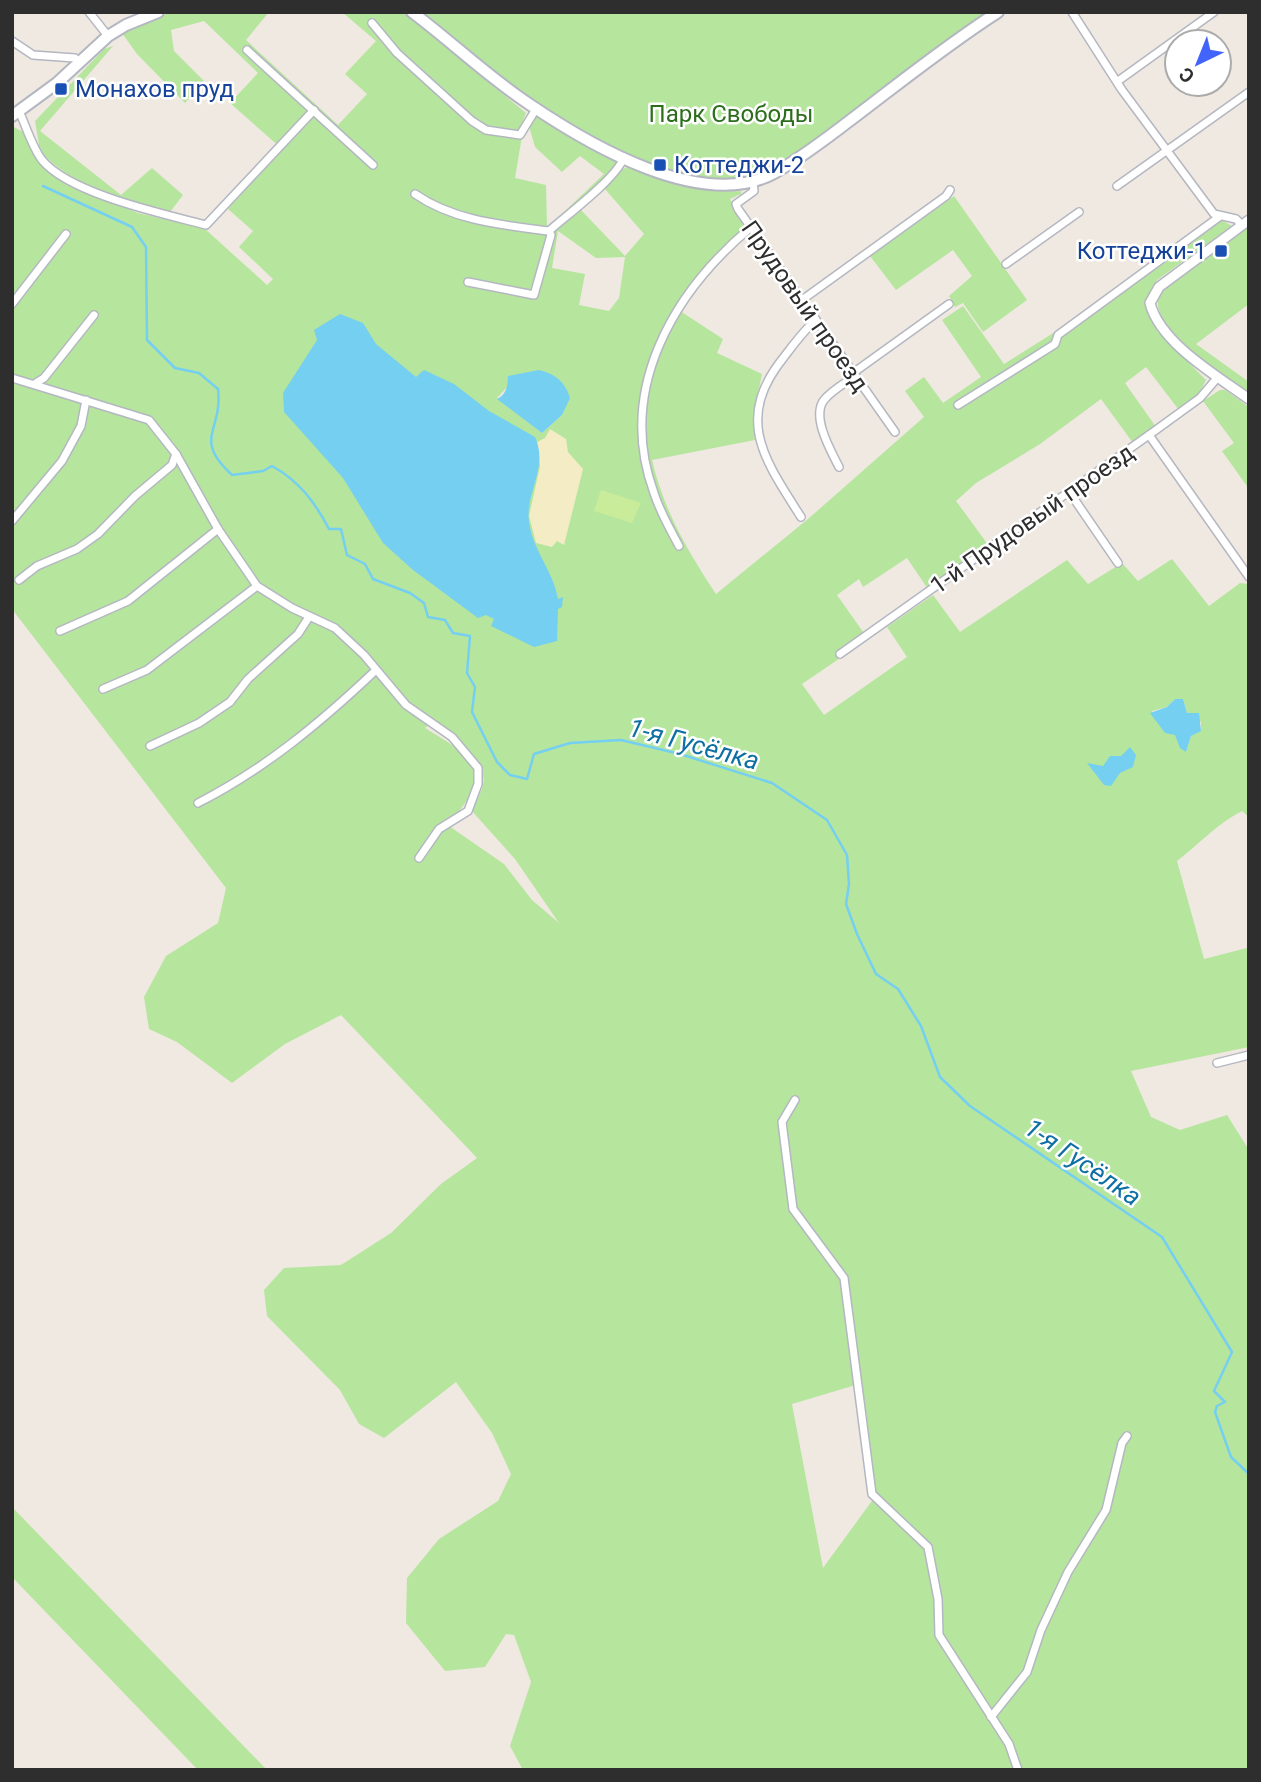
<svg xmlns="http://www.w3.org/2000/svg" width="1261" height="1782" viewBox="0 0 1261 1782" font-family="Roboto,sans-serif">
  <rect width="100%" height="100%" fill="#efe9e1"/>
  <g fill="#b6e59e" fill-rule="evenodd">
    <path d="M172,12H269L246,40L338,125L367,94L345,74L376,41L342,12H403L526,113L519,131L522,136L515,178L546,185L547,228L604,174L580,156L562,172L535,147L529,126L532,119L538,116L617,158L619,162L613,174L629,166C667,180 700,193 741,191V194L730,199L744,227L743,236L718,259L680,311L723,339L717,353L762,374L753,419L755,440L652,460C664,511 687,550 716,594L808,519L924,417L905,391L924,377L943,403L981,377L942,320L963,306L1004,364L1058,330L1209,222L1212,215L1232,226L1157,280L1146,303L1157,331L1206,380L1198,396L1179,410L1146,367L1125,383L1156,427L1133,443L1101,399L1040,444L976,483L956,501L989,546L928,589L907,558L863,587L859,579L837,595L868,639L802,684L824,715L907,657L887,627L933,595L960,632L1067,560L1088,584L1122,563L1138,581L1172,559L1209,606L1240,583L1249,584V817L1242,811C1218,823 1199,844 1177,861L1204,959L1247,948L1249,1047L1131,1071L1151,1117L1180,1130L1227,1115L1249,1150V1770H523L510,1746L531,1682L514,1635L506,1634L485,1667L445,1671L406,1623L407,1578L439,1539L498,1501L511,1474L492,1433L456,1382L384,1438L359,1424L340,1390L267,1316L264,1290L284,1268L341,1265L391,1233L441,1184L477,1158L341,1015L285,1044L232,1083L177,1042L149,1029L144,997L166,956L218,923L226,888L12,609V126L25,133L36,159L46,170L66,184L138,213L205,229L267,285L273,279L239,247L253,231L228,209L282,149L230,103L258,73L204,21L171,30L174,51L204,81L185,103L137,54L122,33L128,28ZM605,189L644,234L625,256L581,210ZM558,231L596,258L625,257L619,298L609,311L579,305L585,274L552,268ZM508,386L562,415L542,433L497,398ZM1175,699H1183L1187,713L1201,722V730L1191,736L1186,752L1175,734L1156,721L1152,711L1167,707ZM433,722C451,735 489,760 483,785C481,794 475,803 472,811L515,859L559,923L532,900L504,864L449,826C456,814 472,797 475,783C480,757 442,739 425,728ZM859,1384L874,1498L823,1568L792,1404Z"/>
    <path d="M421,12H993L806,149C784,162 755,182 728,182C623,182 498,76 421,12Z"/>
    <path d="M113,46L40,131L121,195L152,168L183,195L170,212C124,201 72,186 40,151L35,121L104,49Z"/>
    <path d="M954,196L1027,300L983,332L963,303L955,307L949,296L972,276L953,250L896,290L870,256Z"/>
    <path d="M1249,226V304L1196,344L1249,382V394C1227,378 1137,320 1162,290Z"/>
    <path d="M1220,390H1225L1249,407V489L1222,451L1234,443L1203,401Z"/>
    <path d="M12,1507L267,1770H198L12,1577Z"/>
  </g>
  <path fill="#f3ecc5" d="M550,429L566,439L568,452L583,469L564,545L557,541L552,547L536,543L529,516L540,466L537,442L545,438Z"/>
  <path fill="#c9ec9a" d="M601,490L641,503L632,523L594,511Z"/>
  <g fill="#75cff0">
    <path d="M340,314L363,323L376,344L416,377L424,370L454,384L489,411L535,437C549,468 525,492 529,522C533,551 553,570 558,599L563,597L562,607L558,609L557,641L534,647L491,626L494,619L486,615L478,618L413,570L383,543L343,478L284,412L283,393L317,340L314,330Z"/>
    <path d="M539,370C556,374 565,382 570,398L562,415L542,433L497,399C506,395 508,386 508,376Z"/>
    <path d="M1175,699H1183L1187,713H1199L1201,731L1191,736L1186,752L1180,748L1175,735L1165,733L1150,713L1167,707Z"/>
    <path d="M1130,747L1136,755L1133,767L1120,773L1111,786L1104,785L1087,763L1103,766L1110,756H1121Z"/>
  </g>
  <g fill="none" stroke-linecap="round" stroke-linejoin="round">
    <path stroke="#75cff0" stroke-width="2.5" d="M43,186L132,227L146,247L147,340L175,368L199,373L218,389C223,432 192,438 232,475L263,471L272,466C299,481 315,502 329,529H341L347,555L365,564L373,579L410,593L424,603L428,617L445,620L453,633L470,636L467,673L475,687L472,712L497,762L510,775L527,779L534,754L570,743L621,740L680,754L772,783L827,820L847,855L849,884L846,904L857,934L876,974L898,989L921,1026L940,1077L970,1106L1162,1237L1232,1352L1214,1391L1225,1402L1217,1406L1215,1412L1231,1457L1249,1474"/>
    <defs>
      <g id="minor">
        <path d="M89,12L108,36"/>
        <path d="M1072,12L1122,90L1214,214L1236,219L1242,225"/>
        <path d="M372,23L397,53L472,121L486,130L520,135L536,109"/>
        <path d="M12,41L33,55L75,58L80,63"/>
        <path d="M247,50L373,165"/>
        <path d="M1118,81L1214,12"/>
        <path d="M19,111C26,126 32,147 42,160C70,194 164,214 206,225L314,110"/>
        <path d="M753,181L754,191L736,204L738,209L895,432"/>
        <path d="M1117,186L1249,92"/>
        <path d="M415,194C454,221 503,225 549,231"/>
        <path d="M549,231C568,214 617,178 624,157"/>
        <path d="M1006,264L1079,212"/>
        <path d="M468,282L534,295L551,235L549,231"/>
        <path d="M802,300L946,196L950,190"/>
        <path d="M12,304L66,234"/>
        <path d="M853,373L949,304"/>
        <path d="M12,378L149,420L176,454L218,529L257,586L292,608L335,628L364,655L406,705L452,737L478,768V784L468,811L439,829L419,858"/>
        <path d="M36,383L44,378L94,315"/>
        <path d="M958,405L1055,344L1058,335L1219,217"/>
        <path d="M1149,435L1249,577"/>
        <path d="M839,467C831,451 811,417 824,400C831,391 845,383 855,376"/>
        <path d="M1070,493L1118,563"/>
        <path d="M801,517C764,459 734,419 784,357C794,344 804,330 816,320"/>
        <path d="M12,521L62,461L81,426L86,400"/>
        <path d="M679,546C670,529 660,512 654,493C616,390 673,293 750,228"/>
        <path d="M19,580L37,566L77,549L98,534L135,496L172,465L176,454"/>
        <path d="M60,631L128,601L218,529"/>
        <path d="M840,654L1149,435L1200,398L1218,377"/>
        <path d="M103,689L147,670L257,586"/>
        <path d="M150,746L199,723L230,702L248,679L298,634L309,617"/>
        <path d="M198,803C265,769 321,722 375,671"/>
        <path d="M1217,1063L1249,1055"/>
        <path d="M795,1100L782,1122L793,1209L844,1278L872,1494L928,1547L938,1599L939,1635L1009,1744L1018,1770"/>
        <path d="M991,1717L1027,1672L1041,1630L1068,1572L1106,1510L1122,1443L1127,1436"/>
      </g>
      <path id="tertiary" d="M1249,220L1159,287L1150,303C1160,343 1217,376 1249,399"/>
      <g id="secondary">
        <path d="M412,12C452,42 488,77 529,104C588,144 702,212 774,173C800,159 824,140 848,122C897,85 945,46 998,12"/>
        <path d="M12,116L57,83L108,36L126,25L158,12"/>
      </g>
    </defs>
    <use href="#minor" stroke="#b4b7c1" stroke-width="10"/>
    <use href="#tertiary" stroke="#b4b7c1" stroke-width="12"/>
    <use href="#secondary" stroke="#b4b7c1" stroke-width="14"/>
    <use href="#minor" stroke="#fff" stroke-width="7"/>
    <use href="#tertiary" stroke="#fff" stroke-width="9"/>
    <use href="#secondary" stroke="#fff" stroke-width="10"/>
  </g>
  <g fill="#1a4fb4" stroke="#fff" stroke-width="2.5">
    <rect x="54" y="82" width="14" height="14" rx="3.5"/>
    <rect x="653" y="158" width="14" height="14" rx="3.5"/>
    <rect x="1214" y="244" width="14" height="14" rx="3.5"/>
  </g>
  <g text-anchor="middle" stroke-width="5" stroke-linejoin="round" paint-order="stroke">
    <g font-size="24" fill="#164399" stroke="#fff" text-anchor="start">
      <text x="75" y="97">Монахов пруд</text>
      <text x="674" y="173">Коттеджи-2</text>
      <text x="1207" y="259" text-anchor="end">Коттеджи-1</text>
    </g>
    <g font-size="24" fill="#2c6e1b" stroke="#fff">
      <text x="731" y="122">Парк Свободы</text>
    </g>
    <g font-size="24" fill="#2e2e2e" stroke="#fff">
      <text transform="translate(805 306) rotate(55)" y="8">Прудовый проезд</text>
      <text transform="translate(1032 519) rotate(-35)" y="8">1-й Прудовый проезд</text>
    </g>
    <g font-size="26" font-style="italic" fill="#0d6fa3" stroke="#fff">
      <text transform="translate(694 744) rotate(15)" y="9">1-я Гусёлка</text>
      <text transform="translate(1083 1162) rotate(34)" y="9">1-я Гусёлка</text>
    </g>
  </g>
  <rect width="1261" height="1782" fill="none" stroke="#2e2e2e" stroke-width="28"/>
  <g transform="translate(1198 63) rotate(223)"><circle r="33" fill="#ffffff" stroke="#ababab" stroke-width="2"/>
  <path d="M0-5L12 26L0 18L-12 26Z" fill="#4264fb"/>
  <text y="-10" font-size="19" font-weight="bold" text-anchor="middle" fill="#2e2e2e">С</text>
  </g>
</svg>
